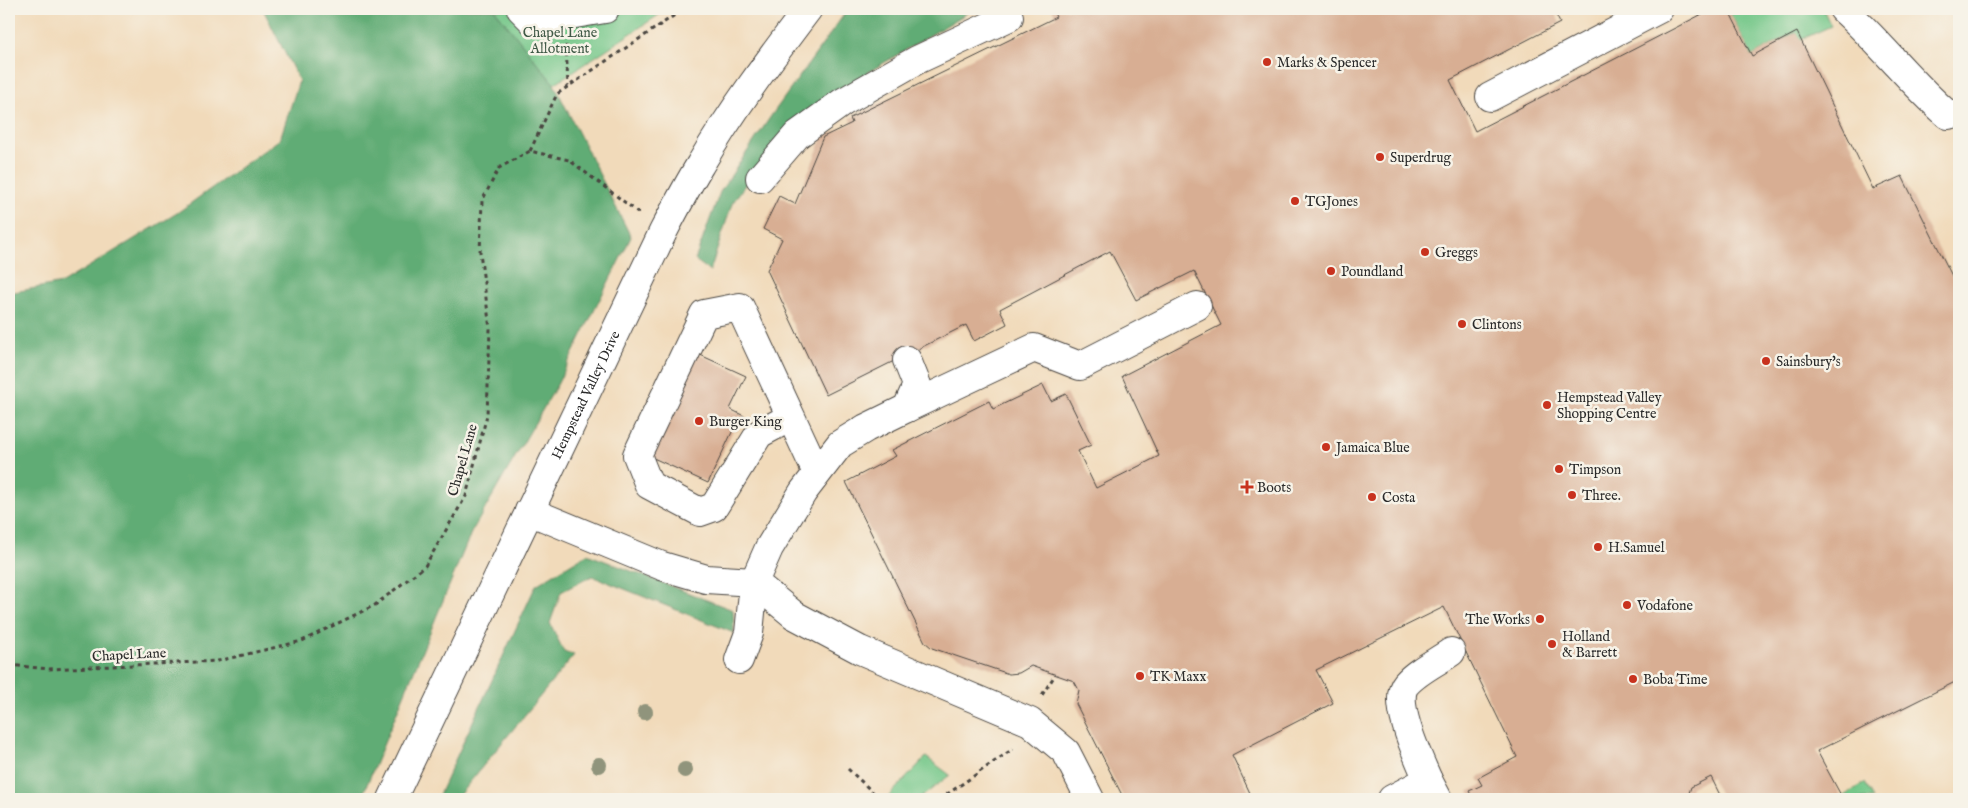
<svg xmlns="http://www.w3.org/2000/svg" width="1968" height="808" viewBox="0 0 1968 808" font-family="'IM FELL English',serif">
  <rect width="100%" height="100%" fill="#f7f3e8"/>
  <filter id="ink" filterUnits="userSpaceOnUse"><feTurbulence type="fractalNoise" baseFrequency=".02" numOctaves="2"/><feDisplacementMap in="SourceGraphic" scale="10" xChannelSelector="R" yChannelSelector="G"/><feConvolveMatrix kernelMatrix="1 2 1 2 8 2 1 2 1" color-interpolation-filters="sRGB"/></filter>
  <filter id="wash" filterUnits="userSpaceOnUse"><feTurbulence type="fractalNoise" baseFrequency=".0096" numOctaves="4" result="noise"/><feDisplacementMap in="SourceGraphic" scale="20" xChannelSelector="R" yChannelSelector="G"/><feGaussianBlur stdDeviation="1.12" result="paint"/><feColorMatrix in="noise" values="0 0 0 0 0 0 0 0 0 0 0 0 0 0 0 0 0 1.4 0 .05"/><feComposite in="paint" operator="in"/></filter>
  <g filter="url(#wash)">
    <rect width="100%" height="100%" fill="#f1daba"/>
    <g fill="#75c789" stroke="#50795a">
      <path d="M494,9H668L554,84Z"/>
      <path d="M1728,9H1820L1824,11L1831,26L1800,40L1796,32L1752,56Z"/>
      <path d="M926,757L950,775L919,799L887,798Z"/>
      <path d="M1865,783L1873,799H1843L1842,797Z"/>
    </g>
    <g fill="#60ac75" stroke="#466c50">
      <path d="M263,9H494L554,84L631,237L557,385L471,533L361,799H9V293L62,283L177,213L280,139L299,81Z"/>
      <path d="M848,9H974L832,94L761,161L732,204L710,271L695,260L720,192L771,116Z"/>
      <path d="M587,554L733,610L734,633L592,576L561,592L550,623L564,652L574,655L456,799H437L536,585Z"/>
    </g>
    <g id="blocks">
      <g fill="#d8ae93">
        <path d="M1052,9H1553L1560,23L1450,80L1475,131L1712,9H1728L1752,56L1797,32L1873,189L1902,176L1959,290V680L1817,751L1843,799H1722L1711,777L1691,787L1687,799H1473L1469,791L1482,785L1478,778L1517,757L1444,607L1316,670L1333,703L1232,755L1250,793L1244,796L1245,799H1124L1076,704L1079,690L1074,681L1031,666L1019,673L1009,674L932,648L925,642L846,482L896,456L892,450L989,401L993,409L1043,385L1051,401L1066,394L1091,445L1078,451L1096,488L1159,456L1122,376L1221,325L1194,271L1136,300L1110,251L1000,309L1007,324L974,341L966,325L826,395L767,270L782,239L763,229L779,196L795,204L823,137L852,123L850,118L1056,17Z"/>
        <path d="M696,353L746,376L730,409L744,416L737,431L733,430L708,483L649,456Z"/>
      </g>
    </g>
  </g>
  <g filter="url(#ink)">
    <use href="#blocks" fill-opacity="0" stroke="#494540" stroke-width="1"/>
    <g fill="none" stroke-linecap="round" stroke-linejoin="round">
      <defs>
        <g id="minor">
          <path d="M521,9L533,21L605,9"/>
          <path d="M1843,9C1880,42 1910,82 1948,115L1959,113"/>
          <path d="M1490,97L1659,9"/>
          <path d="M760,178L797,135L843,102L917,60L1009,17L1004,9"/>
          <path d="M907,408L1034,348L1080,366L1197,306"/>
          <path d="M791,417L759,434L714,507L700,512L649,485L637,455L704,314L740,307L817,473"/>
          <path d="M529,511L662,566L706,579L754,582L794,615L860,650L1030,722L1066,752L1090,799"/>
          <path d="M739,660L749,633L754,582L769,548L803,492L840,444L866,428L907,408L917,385L907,360"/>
          <path d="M1428,780C1420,761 1391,701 1406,684C1417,671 1437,662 1451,652"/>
          <path id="s1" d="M392,799L663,232C675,209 687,186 700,165C732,110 770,59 808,9"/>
          <path d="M1392,799L1428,780L1438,799"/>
        </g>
      </defs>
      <use href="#minor" stroke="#494540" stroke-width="30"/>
      <g stroke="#494540" stroke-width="3" stroke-dasharray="4 4" stroke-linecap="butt">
        <path d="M566,45L568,86"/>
        <path d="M530,151L557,94L684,9"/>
        <path d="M9,665L49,669L218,661L302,641L375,605L425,566L466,496L487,415L490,329L480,252L482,201L499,168L530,151L569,160L639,213"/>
        <path d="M1042,695L1055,675"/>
        <path d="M848,769L880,799"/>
        <path d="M940,799L1013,749"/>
      </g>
      <use href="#minor" stroke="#fff" stroke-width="28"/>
    </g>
    <g fill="#90947b">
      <circle cx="645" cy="712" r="8"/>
      <circle cx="599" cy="765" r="8"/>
      <circle cx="685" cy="770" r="8"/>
    </g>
  </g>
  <g fill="#c8321e" stroke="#f7f3e8" stroke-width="2">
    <circle cx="1267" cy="62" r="5"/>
    <circle cx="1380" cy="157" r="5"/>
    <circle cx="1295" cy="201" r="5"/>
    <circle cx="1425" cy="252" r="5"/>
    <circle cx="1331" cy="271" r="5"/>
    <circle cx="1462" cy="324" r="5"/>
    <circle cx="1766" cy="361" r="5"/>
    <circle cx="1547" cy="405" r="5"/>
    <circle cx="699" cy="421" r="5"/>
    <circle cx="1326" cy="447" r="5"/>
    <circle cx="1559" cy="469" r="5"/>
    <path d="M1244.5 479.5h5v5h5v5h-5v5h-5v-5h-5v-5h5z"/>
    <circle cx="1572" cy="495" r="5"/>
    <circle cx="1372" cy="497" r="5"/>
    <circle cx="1598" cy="547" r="5"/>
    <circle cx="1627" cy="605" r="5"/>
    <circle cx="1540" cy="619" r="5"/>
    <circle cx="1552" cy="644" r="5"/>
    <circle cx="1140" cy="676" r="5"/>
    <circle cx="1633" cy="679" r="5"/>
  </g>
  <g text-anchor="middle" stroke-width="5" stroke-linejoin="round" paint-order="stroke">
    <g font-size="14" fill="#415a47" stroke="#f7f3e8">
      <text x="560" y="37">Chapel Lane<tspan x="560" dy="16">Allotment</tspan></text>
    </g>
    <g font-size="14" fill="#2b2b2b" stroke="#f7f3e8" text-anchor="start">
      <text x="1277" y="67">Marks &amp; Spencer</text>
      <text x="1390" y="162">Superdrug</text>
      <text x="1305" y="206">TGJones</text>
      <text x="1435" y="257">Greggs</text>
      <text x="1341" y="276">Poundland</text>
      <text x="1472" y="329">Clintons</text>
      <text x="1776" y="366">Sainsbury's</text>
      <text x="1557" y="402">Hempstead Valley<tspan x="1557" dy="16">Shopping Centre</tspan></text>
      <text x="709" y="426">Burger King</text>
      <text x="1336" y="452">Jamaica Blue</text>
      <text x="1569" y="474">Timpson</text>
      <text x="1257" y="492">Boots</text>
      <text x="1582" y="500">Three.</text>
      <text x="1382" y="502">Costa</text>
      <text x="1608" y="552">H.Samuel</text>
      <text x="1637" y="610">Vodafone</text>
      <text x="1530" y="624" text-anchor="end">The Works</text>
      <text x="1562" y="641">Holland<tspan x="1562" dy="16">&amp; Barrett</tspan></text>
      <text x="1150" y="681">TK Maxx</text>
      <text x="1643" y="684">Boba Time</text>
    </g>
    <g font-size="14" fill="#2b2b2b" stroke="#f7f3e8">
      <text dy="5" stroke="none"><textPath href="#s1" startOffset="448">Hempstead Valley Drive</textPath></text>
      <text transform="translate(462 460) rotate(-74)" y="5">Chapel Lane</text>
      <text transform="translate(129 654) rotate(-3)" y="5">Chapel Lane</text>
    </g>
  </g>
  <rect width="1968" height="808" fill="none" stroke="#f7f3e8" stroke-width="30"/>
</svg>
